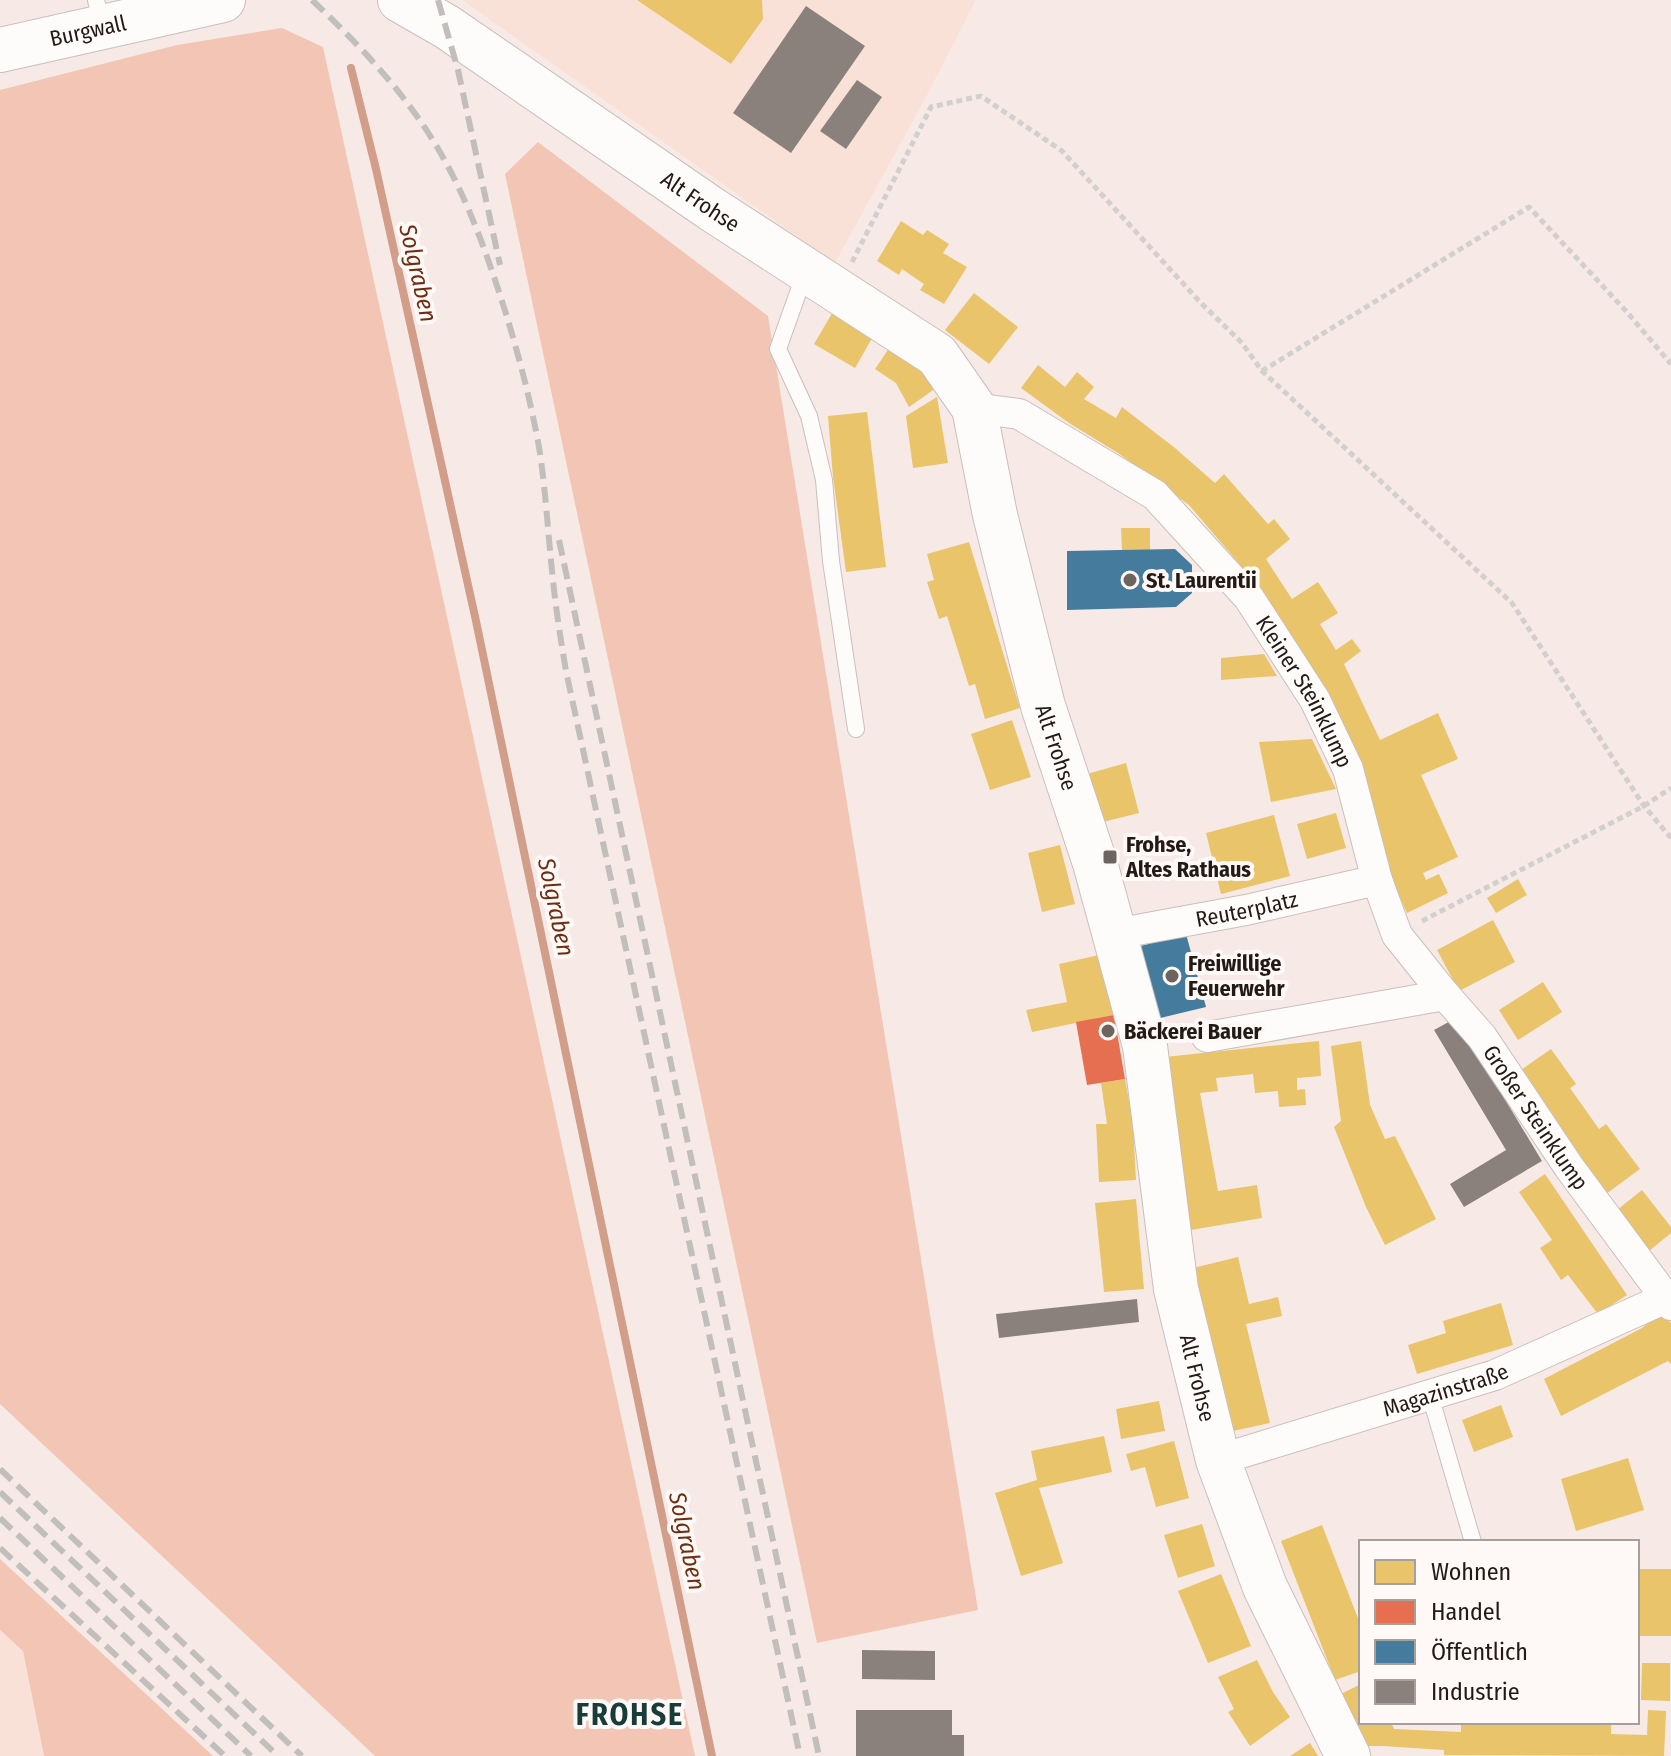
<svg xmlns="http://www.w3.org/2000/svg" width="1671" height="1756" viewBox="0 0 1671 1756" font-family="'Fira Sans Condensed',sans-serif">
  <rect width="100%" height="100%" fill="#f7eae6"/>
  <g fill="#fae1d8">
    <path d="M462,0H976L925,99L835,263Z"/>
    <path d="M0,1630L23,1651L44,1756H0Z"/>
  </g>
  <g fill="#f3c5b4">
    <path d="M282,28L323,47L695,1756H375L0,1404V90L177,45Z"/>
    <path d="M538,142L768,316L978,1610L817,1643L505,174Z"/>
    <path d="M0,1559L213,1756H44L23,1651L0,1630Z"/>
  </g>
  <g fill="#e9c46a">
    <path d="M637,0H762L763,19L731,64Z"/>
    <path d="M901,221L923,235L927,230L949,244L943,253L967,267L944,304L920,290L924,284L902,269L899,275L877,261Z"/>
    <path d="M974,293L1018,327L989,364L945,330Z"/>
    <path d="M834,310L875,333L855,368L814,344Z"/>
    <path d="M892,344L920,365L936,388L909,407L896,383L875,369Z"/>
    <path d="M1038,365L1065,387L1077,372L1094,387L1084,399L1116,418L1122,407L1175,448L1215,483L1224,474L1268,524L1274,519L1290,539L1266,559L1292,599L1318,582L1338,613L1320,624L1336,650L1352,639L1361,651L1344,664L1380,740L1438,713L1458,759L1421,775L1458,857L1423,873L1426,880L1439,874L1448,893L1407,913L1385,865L1292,642L1248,574L1189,505L1118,453L1069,423L1021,388Z"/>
    <path d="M937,397L948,463L913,468L906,416Z"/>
    <path d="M867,412L886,567L846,572L833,477L828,416Z"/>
    <path d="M1121,528H1150V550H1122Z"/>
    <path d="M969,542L1020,708L985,719L975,684L969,686L947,616L939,619L927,582L934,580L927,554Z"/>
    <path d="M1264,654L1277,676L1221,680V658Z"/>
    <path d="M1012,720L1031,777L990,790L971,734Z"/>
    <path d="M1312,739L1336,789L1271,802L1259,742Z"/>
    <path d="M1126,763L1139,813L1099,823L1087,774Z"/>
    <path d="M1336,813L1346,848L1307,859L1297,824Z"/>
    <path d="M1274,815L1290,876L1221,894L1206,833Z"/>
    <path d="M1060,845L1075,904L1042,912L1028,853Z"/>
    <path d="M1518,879L1527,895L1496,913L1487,898Z"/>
    <path d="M1493,920L1515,962L1459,991L1437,950Z"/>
    <path d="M1099,955L1114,1015L1032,1032L1026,1010L1067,1002L1059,964Z"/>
    <path d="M1543,982L1562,1012L1518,1040L1499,1010Z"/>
    <path d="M1319,1041L1321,1076L1297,1078V1090L1305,1089L1306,1105L1279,1107L1278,1091L1255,1093L1253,1074L1216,1078L1218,1091L1200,1093L1218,1191L1257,1185L1262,1218L1185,1231L1155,1058Z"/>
    <path d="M1361,1041L1370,1105L1385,1139L1395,1136L1436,1219L1385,1245L1366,1207L1334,1127L1341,1121L1331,1046Z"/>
    <path d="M1551,1049L1576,1084L1570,1088L1599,1129L1606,1124L1640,1169L1606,1194L1518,1072Z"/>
    <path d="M1125,1079L1133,1123L1136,1180L1099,1182L1096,1124H1107L1101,1083Z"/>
    <path d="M1545,1174L1627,1295L1598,1314L1568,1275L1561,1280L1540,1248L1552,1240L1519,1192Z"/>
    <path d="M1642,1190L1671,1227V1233L1649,1251L1617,1210Z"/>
    <path d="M1136,1199L1144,1289L1104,1292L1095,1203Z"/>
    <path d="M1238,1257L1249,1304L1278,1297L1282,1316L1246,1324L1270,1423L1233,1431L1193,1268Z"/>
    <path d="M1501,1303L1513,1345L1417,1374L1408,1345L1446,1333L1443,1321Z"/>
    <path d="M1662,1312L1671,1323V1364L1668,1361L1561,1416L1544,1379L1642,1328Z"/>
    <path d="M1159,1401L1165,1431L1121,1439L1116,1409Z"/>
    <path d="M1501,1405L1513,1437L1474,1452L1462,1420Z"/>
    <path d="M1104,1436L1112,1472L1039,1488L1063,1563L1021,1576L995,1493L1037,1480L1031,1451Z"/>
    <path d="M1174,1441L1189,1498L1156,1507L1145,1467L1131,1471L1126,1454Z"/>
    <path d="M1628,1458L1644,1510L1576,1531L1561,1479Z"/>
    <path d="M1202,1524L1215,1566L1178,1578L1164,1535Z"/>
    <path d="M1322,1525L1361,1626V1671L1335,1680L1281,1541Z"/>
    <rect x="1637" y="1569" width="34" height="67"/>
    <path d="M1221,1574L1251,1646L1208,1663L1178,1591Z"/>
    <path d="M1257,1660L1273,1692L1290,1717L1250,1746L1228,1712L1234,1709L1218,1677Z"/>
    <path d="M1642,1663H1670V1701L1641,1700Z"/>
    <path d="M1361,1684V1722H1391L1394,1729L1461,1732V1722H1611V1734L1647,1735L1648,1710L1666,1711L1664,1756L1444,1755V1750L1383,1746H1361L1339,1695Z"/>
    <path d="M1310,1743L1318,1756H1290Z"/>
  </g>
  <path fill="#e76f51" d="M1114,1015L1125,1079L1087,1085L1076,1022Z"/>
  <g fill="#457b9d">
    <path d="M1175,549L1192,565V593L1176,607L1067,610V551Z"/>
    <path d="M1186,934L1206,1007L1156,1019L1137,947Z"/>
  </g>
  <g fill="#8a817c">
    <path d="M806,6L865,46L791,153L733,113Z"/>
    <path d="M857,80L882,97L846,149L820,131Z"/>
    <path d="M1456,1018L1542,1161L1464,1207L1450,1184L1506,1150L1434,1030Z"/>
    <path d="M1137,1299L1139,1322L999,1338L996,1314Z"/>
    <path d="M862,1650L935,1651V1680L862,1679Z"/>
    <path d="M856,1710H952V1735H964V1756H856Z"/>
  </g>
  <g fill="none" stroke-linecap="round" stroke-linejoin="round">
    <path stroke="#d29d89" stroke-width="8" d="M351,68L376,169L476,621L712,1756"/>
    <defs>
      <g id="lane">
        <path d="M96,0L102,26"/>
        <path d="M805,273L778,349L809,416L824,480L831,561L856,729"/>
        <path d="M1430,1395L1473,1542"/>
      </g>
      <g id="street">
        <path id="s1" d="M974,408L1019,414L1155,495L1249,598L1315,700L1348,769L1377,880L1397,935L1445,995L1482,1037L1569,1167L1671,1305"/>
        <path id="s2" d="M1115,934L1246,910L1377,880"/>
        <path d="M1207,1037L1445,995"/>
        <path id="s3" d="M1218,1460L1495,1375L1666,1298"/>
      </g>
      <g id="secondary">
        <path id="s4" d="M400,0L447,27L713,210L937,355L974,408L995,515L1043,706L1095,863L1145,1046L1176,1289L1218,1460L1265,1587L1348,1756"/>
        <path id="s5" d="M0,50L223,0"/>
      </g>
    </defs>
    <use href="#lane" stroke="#c9bfbb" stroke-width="18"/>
    <use href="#street" stroke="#c9bfbb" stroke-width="32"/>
    <use href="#secondary" stroke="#c9bfbb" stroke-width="46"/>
    <g stroke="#d2cfce" stroke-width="5" stroke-dasharray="6 4" stroke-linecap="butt">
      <path d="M852,262L931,107L981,96L1062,151L1200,302L1242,343L1262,371L1512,603L1644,806L1671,838"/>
      <path d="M1262,371L1529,207L1626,311L1671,364"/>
      <path d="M1422,921L1644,806L1671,788"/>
    </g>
    <use href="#lane" stroke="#fefcfb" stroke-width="16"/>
    <use href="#street" stroke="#fefcfb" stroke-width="30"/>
    <use href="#secondary" stroke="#fefcfb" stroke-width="44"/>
    <g stroke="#c1bebc" stroke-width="6" stroke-dasharray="16 8" stroke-linecap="butt">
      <path d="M312,0C352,38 390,77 421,122C462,181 486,250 507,317C520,360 531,403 539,447C546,491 548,536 553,580C556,611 561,641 566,671L800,1756"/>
      <path d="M438,0L458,70L500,265"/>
      <path d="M559,540L819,1756"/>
      <path d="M0,1469L302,1756"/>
      <path d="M0,1492L278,1756"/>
      <path d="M0,1518L251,1756"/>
      <path d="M0,1548L225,1756"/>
    </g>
  </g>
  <g fill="#6d635f" stroke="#fef9f6" stroke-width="3">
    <circle cx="1130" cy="580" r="8"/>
    <rect x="1102" y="849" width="16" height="16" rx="4"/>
    <circle cx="1172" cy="976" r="8"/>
    <circle cx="1108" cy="1031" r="8"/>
  </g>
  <g text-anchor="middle" stroke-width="8" stroke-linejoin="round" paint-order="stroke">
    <g font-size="22" fill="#231a16" stroke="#fef9f6">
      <text dy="8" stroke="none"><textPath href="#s5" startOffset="90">Burgwall</textPath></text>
      <text dy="8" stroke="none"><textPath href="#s4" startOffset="362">Alt Frohse</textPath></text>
      <text dy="8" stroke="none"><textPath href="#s1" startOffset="452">Kleiner Steinklump</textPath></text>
      <text dy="8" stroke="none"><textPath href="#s4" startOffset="1058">Alt Frohse</textPath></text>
      <text dy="8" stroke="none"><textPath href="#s2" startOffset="134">Reuterplatz</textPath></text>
      <text dy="8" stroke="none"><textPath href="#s1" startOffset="944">Großer Steinklump</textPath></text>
      <text dy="8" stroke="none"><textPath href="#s4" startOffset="1706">Alt Frohse</textPath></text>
      <text dy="8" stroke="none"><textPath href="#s3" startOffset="238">Magazinstraße</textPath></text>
    </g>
    <g font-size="22" font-weight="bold" fill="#231a16" stroke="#fef9f6" text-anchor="start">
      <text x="1146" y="588">St. Laurentii</text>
      <text x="1126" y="852">Frohse,<tspan x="1126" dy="25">Altes Rathaus</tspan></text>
      <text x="1188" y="971">Freiwillige<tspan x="1188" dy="25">Feuerwehr</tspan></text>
      <text x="1124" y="1039">Bäckerei Bauer</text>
    </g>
    <g font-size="24" font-style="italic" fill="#6e2d11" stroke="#fef9f6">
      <text transform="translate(418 273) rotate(77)" y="8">Solgraben</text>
      <text transform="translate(556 907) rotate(78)" y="8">Solgraben</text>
      <text transform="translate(687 1541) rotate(78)" y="8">Solgraben</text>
    </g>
    <g font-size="30" font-weight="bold" letter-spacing="2" fill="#193c3a" stroke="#fef9f6">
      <text x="630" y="1725">FROHSE</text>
    </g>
  </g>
  <rect x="1359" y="1540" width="280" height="184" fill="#fef9f6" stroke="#a6a09c" stroke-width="2"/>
  <rect x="1375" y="1560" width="40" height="24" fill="#e9c46a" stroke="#a6a09c" stroke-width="2"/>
  <text x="1431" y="1580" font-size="24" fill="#231a16">Wohnen</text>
  <rect x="1375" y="1600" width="40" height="24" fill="#e76f51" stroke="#a6a09c" stroke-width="2"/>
  <text x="1431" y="1620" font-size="24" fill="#231a16">Handel</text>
  <rect x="1375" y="1640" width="40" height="24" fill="#457b9d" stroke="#a6a09c" stroke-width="2"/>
  <text x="1431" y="1660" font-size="24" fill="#231a16">Öffentlich</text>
  <rect x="1375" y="1680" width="40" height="24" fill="#8a817c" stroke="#a6a09c" stroke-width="2"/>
  <text x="1431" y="1700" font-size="24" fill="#231a16">Industrie</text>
</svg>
